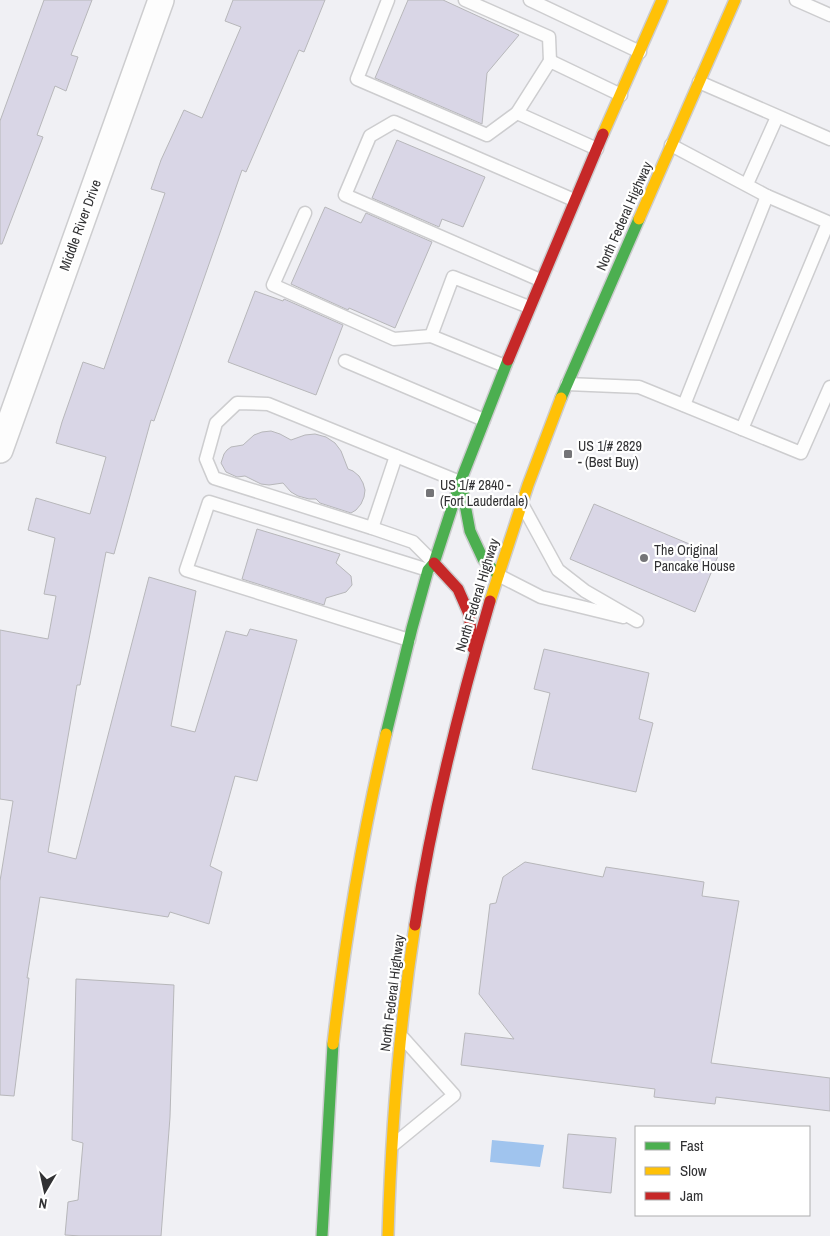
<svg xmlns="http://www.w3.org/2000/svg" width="830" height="1236" viewBox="0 0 830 1236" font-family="'Archivo Narrow',sans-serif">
  <rect width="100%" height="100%" fill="#f0f0f4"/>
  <path fill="#a0c4ee" d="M492,1140L544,1145L540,1167L490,1162Z"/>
  <g fill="#d9d6e6" stroke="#b7b7ba">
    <path d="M44,0H92L71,55L78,57L66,91L55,86L37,135L43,137L2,244H0V121Z"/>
    <path d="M233,0H325L304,52L299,50L246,172L242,170L154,421L151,420L114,554L106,552L80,685H77L48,852L76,859L149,577L196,591L171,726L195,732L226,631L247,636L250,629L297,640L257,781L235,776L210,866L222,872L209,924L170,912L168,917L40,897L27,978H29L14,1096L0,1095V881L13,801L0,799V630L48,639L56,596L44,594L55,538L28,530L36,498L90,514L106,457L56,443L62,422L83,362L104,369L165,193L151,189L161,160L184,110L202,118L241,27L225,21Z"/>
    <path d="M408,0H443L519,35L487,73L482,124L375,78Z"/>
    <path d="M397,140L485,177L463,227L442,219L439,227L372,198Z"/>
    <path d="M325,207L361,223L366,213L432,242L395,328L349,308L348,310L291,284Z"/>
    <path d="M255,291L283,301L284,299L343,325L316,395L228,362Z"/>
    <path d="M271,431L280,434L291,440L305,435L315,434L326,437L335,443L341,451L348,469L353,471L359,476L363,483L365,490L364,497L361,504L356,510L351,513L320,503L316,499H309L298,496L291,492L283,483L269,485L261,484L245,476L237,477L226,472L221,463L224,454L227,450L231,447L243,445L254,435L262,432Z"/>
    <path d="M594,504L718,556L695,612L570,559Z"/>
    <path d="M257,529L340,554L336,563L351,576L352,585L346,592L326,598L324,605L242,579Z"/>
    <path d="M544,649L649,673L639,719L653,723L636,792L532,769L550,693L534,689Z"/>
    <path d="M525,862L603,877L606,867L704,882L702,896L739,901L711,1063L830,1078V1111L716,1097L715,1104L654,1097L655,1089L461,1065L465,1033L514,1039L479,994L490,904L496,903L503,877Z"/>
    <path d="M76,979L174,985L170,1117L161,1236H81L65,1235L68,1202L78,1200L83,1143L72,1140Z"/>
    <path d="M568,1134L616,1138L611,1193L563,1188Z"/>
  </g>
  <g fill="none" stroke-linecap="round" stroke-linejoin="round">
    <defs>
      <g id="lane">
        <path d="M388,0L357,79L487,135L517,113"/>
        <path d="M465,0L549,37L550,61"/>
        <path d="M530,0L640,52"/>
        <path d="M796,0L830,15"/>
        <path d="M699,82L830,139"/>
        <path d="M671,145L767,196L830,223"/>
        <path d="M597,149L517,113L550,61L621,95"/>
        <path d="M747,184L777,117"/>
        <path d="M305,213L273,285L394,339L431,336"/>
        <path d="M540,280L345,195L370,136L394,122L574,200"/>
        <path d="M345,361L484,420"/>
        <path d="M505,366L431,336L453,277L529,307"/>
        <path d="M567,384L639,387L801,453L830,387"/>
        <path d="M684,405L767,196"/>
        <path d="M742,429L828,223"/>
        <path d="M523,506L558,570L585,591L637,621"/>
        <path d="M372,528L396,456"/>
        <path d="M434,563L413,542L372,528L214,478L206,459L216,423L237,403L268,404L460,482"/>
        <path d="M498,575L541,597L623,617"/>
        <path d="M409,640L186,570L209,502L428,570"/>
        <path d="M393,1145L454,1095L403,1038"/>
      </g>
      <path id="street" d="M0,450L161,0"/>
      <g id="fast">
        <path d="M561,398L639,219"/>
        <path d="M461,483L470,531L483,559L498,575"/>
        <path d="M386,734L412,628L428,570L434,563L461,480L508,360"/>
        <path d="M322,1236L333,1044"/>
      </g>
      <g id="slow">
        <path d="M603,134L662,0"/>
        <path d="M639,219L735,0"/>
        <path d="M490,601L528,485L561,398"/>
        <path d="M333,1044C345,940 362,836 386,734"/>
        <path d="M388,1236C391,1132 399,1028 415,925"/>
      </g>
      <g id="jam">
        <path d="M508,360L603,134"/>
        <path d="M434,563L458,589L469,614L473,648"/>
        <path d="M415,925C432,815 459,707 490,601"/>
      </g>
    </defs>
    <use href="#lane" stroke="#cdcdcf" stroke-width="15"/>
    <use href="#street" stroke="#cdcdcf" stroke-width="28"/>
    <use href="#fast" stroke="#ccccce" stroke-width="14"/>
    <use href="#slow" stroke="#ccccce" stroke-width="14"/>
    <use href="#jam" stroke="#ccccce" stroke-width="14"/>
    <use href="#lane" stroke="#fdfdfd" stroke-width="12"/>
    <use href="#street" stroke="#fdfdfd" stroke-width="25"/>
    <use href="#fast" stroke="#4caf50" stroke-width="11"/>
    <use href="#slow" stroke="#ffc107" stroke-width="11"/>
    <use href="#jam" stroke="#c62828" stroke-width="11"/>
  </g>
  <g fill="#747477" stroke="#fff" stroke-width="2">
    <rect x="563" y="449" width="10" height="10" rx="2.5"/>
    <rect x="425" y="488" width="10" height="10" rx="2.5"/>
    <circle cx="644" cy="558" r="5"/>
  </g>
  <g text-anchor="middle" stroke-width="4.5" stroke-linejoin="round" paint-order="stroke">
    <g font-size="14" fill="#323234" stroke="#fff">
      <text transform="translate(624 216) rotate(-66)" y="5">North Federal Highway</text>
      <text transform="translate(80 225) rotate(-70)" y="5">Middle River Drive</text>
      <text transform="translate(477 595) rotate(-73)" y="5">North Federal Highway</text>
      <text transform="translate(392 993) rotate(-83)" y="5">North Federal Highway</text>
    </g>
    <g font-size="14" fill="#323234" stroke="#fff" text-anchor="start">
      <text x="578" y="451">US 1/# 2829<tspan x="578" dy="16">- (Best Buy)</tspan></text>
      <text x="440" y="490">US 1/# 2840 -<tspan x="440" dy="16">(Fort Lauderdale)</tspan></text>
      <text x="654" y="555">The Original<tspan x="654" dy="16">Pancake House</tspan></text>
    </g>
  </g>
  <rect x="635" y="1126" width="175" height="90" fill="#ffffff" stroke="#adadae"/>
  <rect x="645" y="1142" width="25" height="8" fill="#4caf50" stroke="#adadae"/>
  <text x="680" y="1151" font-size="15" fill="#323234">Fast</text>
  <rect x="645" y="1167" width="25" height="8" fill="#ffc107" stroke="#adadae"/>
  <text x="680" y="1176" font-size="15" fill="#323234">Slow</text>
  <rect x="645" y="1192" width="25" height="8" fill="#c62828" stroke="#adadae"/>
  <text x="680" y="1201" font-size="15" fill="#323234">Jam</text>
  <g transform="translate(45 1191) rotate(189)" stroke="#ffffff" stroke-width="4" paint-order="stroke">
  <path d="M0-4L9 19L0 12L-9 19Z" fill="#323234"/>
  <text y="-8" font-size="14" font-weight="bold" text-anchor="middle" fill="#323234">N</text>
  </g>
</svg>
